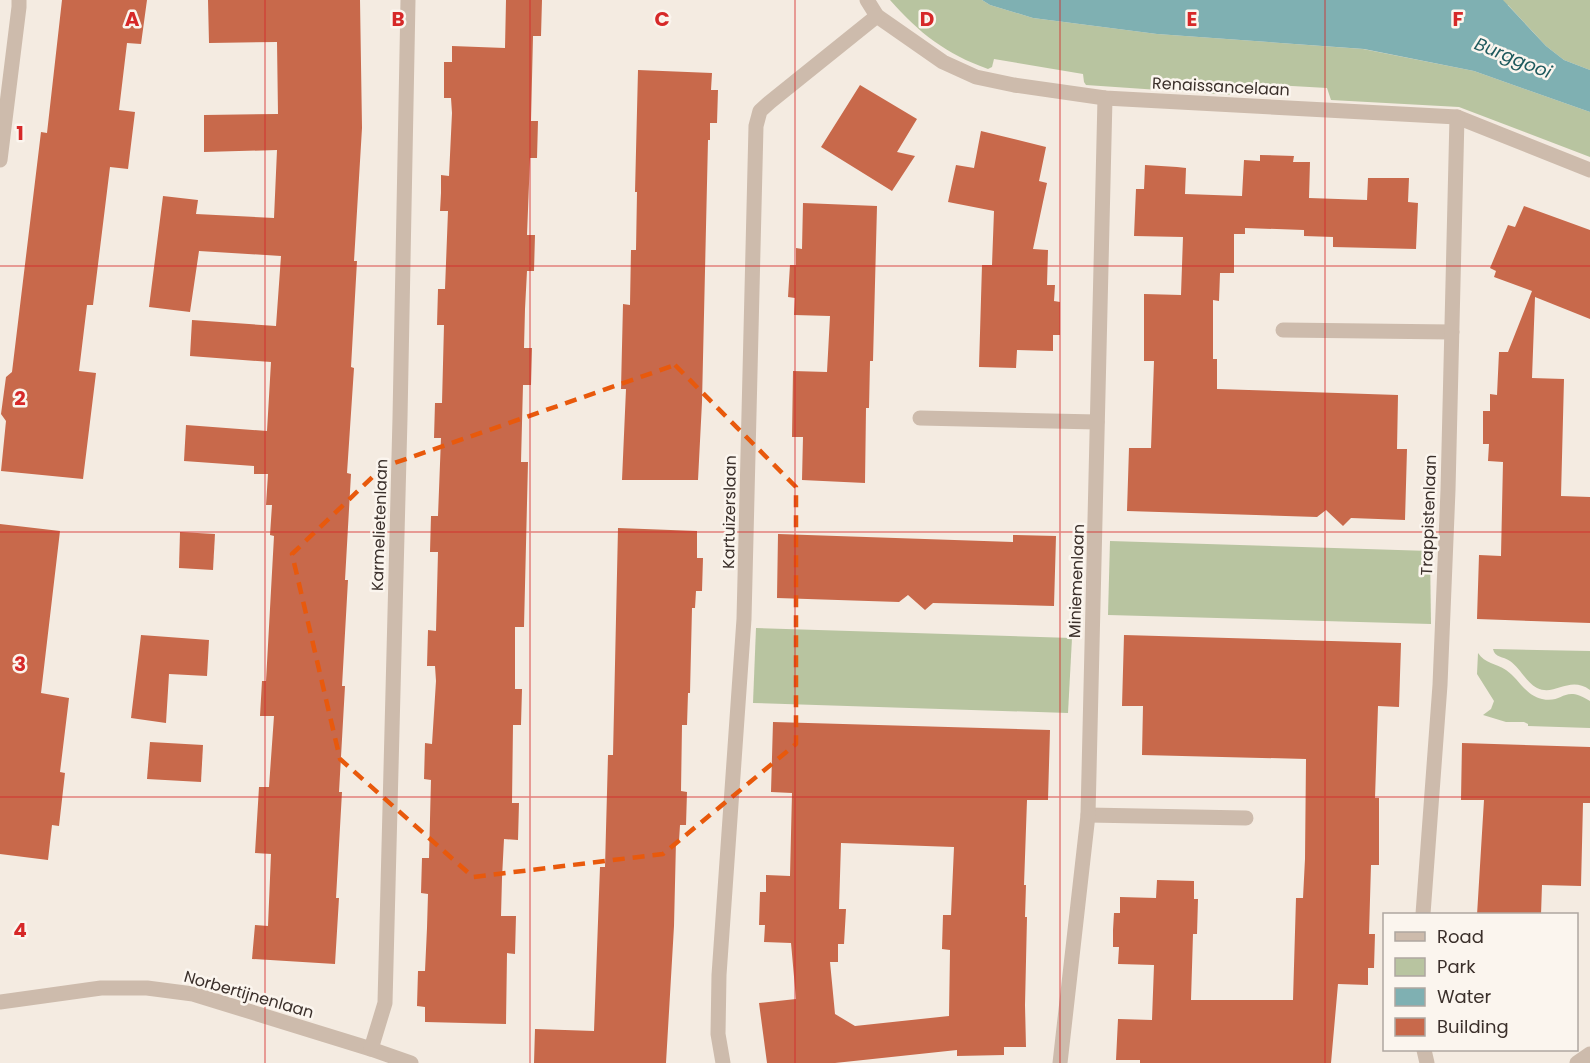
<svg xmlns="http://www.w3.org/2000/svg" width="1590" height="1063" viewBox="0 0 1590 1063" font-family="Poppins,sans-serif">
  <rect width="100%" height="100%" fill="#f4ebe1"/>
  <g fill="#b8c4a0">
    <path d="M890,0H982L990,5L1033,18L1157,34L1363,49L1474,71L1590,112V157L1459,107L1331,100L1327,88L1237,83L1235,92L1232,95L1086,85L1084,82L1083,74L994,59L992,67L988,69C946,54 919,33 890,0Z"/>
    <path d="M1235,0H1590V70L1564,60L1546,46L1508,5Z"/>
    <path d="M1110,541L1430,551L1431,624L1108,615Z"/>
    <path d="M756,628L1072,638L1068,713L753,703Z"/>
    <path d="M1493,649L1590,651V690C1569,675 1555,697 1537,688C1526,682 1520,668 1510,661C1503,656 1495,658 1493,649Z"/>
    <path d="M1478,653C1485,664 1496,663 1506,670C1519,679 1525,695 1542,699C1564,704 1563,684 1590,701V728L1528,726V724L1524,722H1506L1483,715L1491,709L1494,701L1477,674Z"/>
  </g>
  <path fill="#7fb0b2" d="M982,0H1503L1546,46L1564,60L1590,70V112L1474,71L1364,49L1157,34L1033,18L990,5Z"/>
  <g fill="#c8694b" fill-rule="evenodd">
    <path d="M62,0H147L141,44L127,43L119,110L135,112L128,169L110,167L93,305H87L79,371L96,373L83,479L1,471L6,421L1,414L6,377L12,372L41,132L47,133Z"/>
    <path d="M208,0H360L362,128L354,261H357L351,367L354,368L347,473L351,474L345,580H348L342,686H345L339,792H342L336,898H339L335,964L252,959L255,925L268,926L271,854L255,853L259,787H269L274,716H260L262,681H266L274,536L270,535L272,505H266L268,474H254V466L184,461L186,425L267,431L271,362L190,356L192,320L276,326L281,256L199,251L190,312L149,307L163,196L198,200L196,214L274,218L277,150L204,152V115L278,114L277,42L209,43Z"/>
    <path d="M506,0H542L541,36H533L531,121H538L537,158H530L527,235H535L534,271H527L525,309L524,348H532L531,385H523L522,423L521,462H528L524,627H515V689H522L521,725H513L512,803H519L518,840L504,839L502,878L501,916H516L515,954L507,953L506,1024L425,1022V1007L417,1006L418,971H425L427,928L428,894L421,893L422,858H429L431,780L424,779L425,743L432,744L436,681L435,666H427L428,630L436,631L438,552H430L431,516H438L441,438H434L435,403H442L444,325H437L438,289H445L448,211H440L441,193V175L449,176L452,113L451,98H444V62H452V46L505,48Z"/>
    <path d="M638,70L712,73L711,90H718L717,123H710V140H708L702,402L698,480H622L626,389H621L623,304L630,305L631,250H636L637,192H635Z"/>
    <path d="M860,85L917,119L897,152L915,156L892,191L821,147Z"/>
    <path d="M981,131L1046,147L1039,181L1047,183L1033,249L1048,250L1047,285H1055L1054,301L1060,302V335H1053V351L1017,350L1016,368L979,367L982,265H992L994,211L948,202L956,165L974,168Z"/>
    <path d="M1260,155L1294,156L1293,162H1310L1309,198L1367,200L1368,178H1409L1408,202L1418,203L1416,249L1333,247V237L1304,236V230L1245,228V234H1234V273H1220L1219,301L1213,300V359H1217V389L1398,395L1397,449H1407L1405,520L1351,518L1343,526L1326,510L1317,517L1127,511L1129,448H1151L1154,361H1144V294L1181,295L1183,237L1134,236L1136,189H1144L1145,165L1177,167L1186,168L1185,194L1242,196L1244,160L1260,161Z"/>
    <path d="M803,203L877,206L873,361H870L869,408H866L865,483L802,480L803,437H792L793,371L827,372L830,316L794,315L795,298L788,297L790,265H796V248L802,249Z"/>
    <path d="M1524,206L1590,230V319L1535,297L1532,378L1564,379L1561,496L1590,497V623L1477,619L1479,555L1501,556L1503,462L1488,461L1489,444H1483V411H1490V394L1497,395L1499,352H1508L1532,291L1494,277L1496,271L1490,268L1508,225L1515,227Z"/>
    <path d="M0,524L60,531L41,693L69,698L60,772L65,773L59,826L52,825L48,860L0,854Z"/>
    <path d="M618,528L697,531V558H703L702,591H696L695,608H692L690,693H688L687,725H682L681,791L687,792L686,825H680L679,841H676L674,926L666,1063H534L535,1029L594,1031L600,867H605L608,755H613Z"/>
    <path d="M180,532L215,534L213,570L179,568Z"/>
    <path d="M778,534L1013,542V535L1056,536L1054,606L933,603L925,610L908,595L899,602L777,598Z"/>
    <path d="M141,635L209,640L207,676L169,674L166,723L131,718Z"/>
    <path d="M1124,635L1401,643L1399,707L1378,706L1375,798H1379V865H1371L1369,934H1375L1374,968H1368V985L1338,984L1331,1063H1140V1060H1116L1118,1019L1152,1020L1154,965L1118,964L1119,947H1113V930L1114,913H1120V897L1156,898L1157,880L1194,881V899H1198L1197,934H1193L1191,1000H1293L1296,898H1303L1305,859L1306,759L1142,755L1143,706H1122Z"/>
    <path d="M773,722L1050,730L1048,800H1027L1024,885H1026L1025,917H1027L1025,1005L1026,1047H1004V1055L957,1056V1050L835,1063H767L759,1003L796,999L791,943L764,942L765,925H759L760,892H766V875L790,876L792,793L771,792ZM841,843L954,847L951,915H943L942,949L950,950L949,1016L855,1026L835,1014L830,962H838V944H844L846,909H839Z"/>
    <path d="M150,742L203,745L201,782L147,779Z"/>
    <path d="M1462,743L1590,747V803H1583L1581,886L1542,885L1541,915H1477L1484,800H1461Z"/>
  </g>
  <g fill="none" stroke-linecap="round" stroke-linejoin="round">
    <g stroke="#cdbbac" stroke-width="15">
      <path d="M867,0L877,16L943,62L976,77L1014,85L1105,98L1457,117L1590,170"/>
      <path d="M0,160L19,7V0"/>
      <path d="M1283,330L1452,332"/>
      <path d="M920,418L1097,422"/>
      <path d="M1088,815L1246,818"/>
      <path d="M1423,914L1440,685L1448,490L1457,117"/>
      <path d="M0,1002L101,988H147L193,994L371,1049L411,1063"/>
      <path d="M371,1049L385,1003L400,418L408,0"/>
      <path d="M1424,1050L1427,1063"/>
      <path d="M723,1063L718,1034L719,975L744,619L756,126L760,111L770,102L877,16"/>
      <path d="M1060,1063L1088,815L1105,98"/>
      <path d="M1577,1063L1590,1054"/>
    </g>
  </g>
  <path fill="none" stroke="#e8590c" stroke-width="4.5" stroke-dasharray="12 8" stroke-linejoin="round" d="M675,365L796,487V744L663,854L473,877L340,759L292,554L383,467Z"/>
  <path fill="none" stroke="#d62828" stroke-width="1.5" stroke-opacity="0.55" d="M265,0V1063M530,0V1063M795,0V1063M1060,0V1063M1325,0V1063M0,266H1590M0,532H1590M0,797H1590"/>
  <g text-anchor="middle" stroke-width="5" stroke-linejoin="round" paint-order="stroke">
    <g font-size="16" fill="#3b302b" stroke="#fbf5ee">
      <text transform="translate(1221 86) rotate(3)" y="6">Renaissancelaan</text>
      <text transform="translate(729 512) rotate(-89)" y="6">Kartuizerslaan</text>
      <text transform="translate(1428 515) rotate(-88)" y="6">Trappistenlaan</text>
      <text transform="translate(379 525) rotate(-88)" y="6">Karmelietenlaan</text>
      <text transform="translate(1076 581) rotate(-88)" y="6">Miniemenlaan</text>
      <text transform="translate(249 994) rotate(16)" y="6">Norbertijnenlaan</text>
    </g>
    <g font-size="18" font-style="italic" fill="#1f5a5e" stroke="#fbf5ee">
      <text transform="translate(1513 58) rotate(22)" y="6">Burggooi</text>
    </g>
  </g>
  <g font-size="20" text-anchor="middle" font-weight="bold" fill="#d62828" stroke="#fbf5ee" stroke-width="5" stroke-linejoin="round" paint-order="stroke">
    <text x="132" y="26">A</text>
    <text x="398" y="26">B</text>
    <text x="662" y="26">C</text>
    <text x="927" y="26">D</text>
    <text x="1192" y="26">E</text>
    <text x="1458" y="26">F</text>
    <text x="20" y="140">1</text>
    <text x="20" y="405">2</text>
    <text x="20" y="671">3</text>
    <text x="20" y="937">4</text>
  </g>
  <rect x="1383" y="913" width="195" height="138" fill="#fbf5ee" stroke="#aea6a0" stroke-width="1.5"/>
  <rect x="1395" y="932" width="30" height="9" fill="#cdbbac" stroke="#aea6a0" stroke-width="1.5"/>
  <text x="1437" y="943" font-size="18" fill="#3b302b">Road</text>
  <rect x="1395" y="958" width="30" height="18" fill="#b8c4a0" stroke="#aea6a0" stroke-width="1.5"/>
  <text x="1437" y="973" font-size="18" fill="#3b302b">Park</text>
  <rect x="1395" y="988" width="30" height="18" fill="#7fb0b2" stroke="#aea6a0" stroke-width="1.5"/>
  <text x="1437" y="1003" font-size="18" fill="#3b302b">Water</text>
  <rect x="1395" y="1018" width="30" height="18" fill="#c8694b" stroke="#aea6a0" stroke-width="1.5"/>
  <text x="1437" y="1033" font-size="18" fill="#3b302b">Building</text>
</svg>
